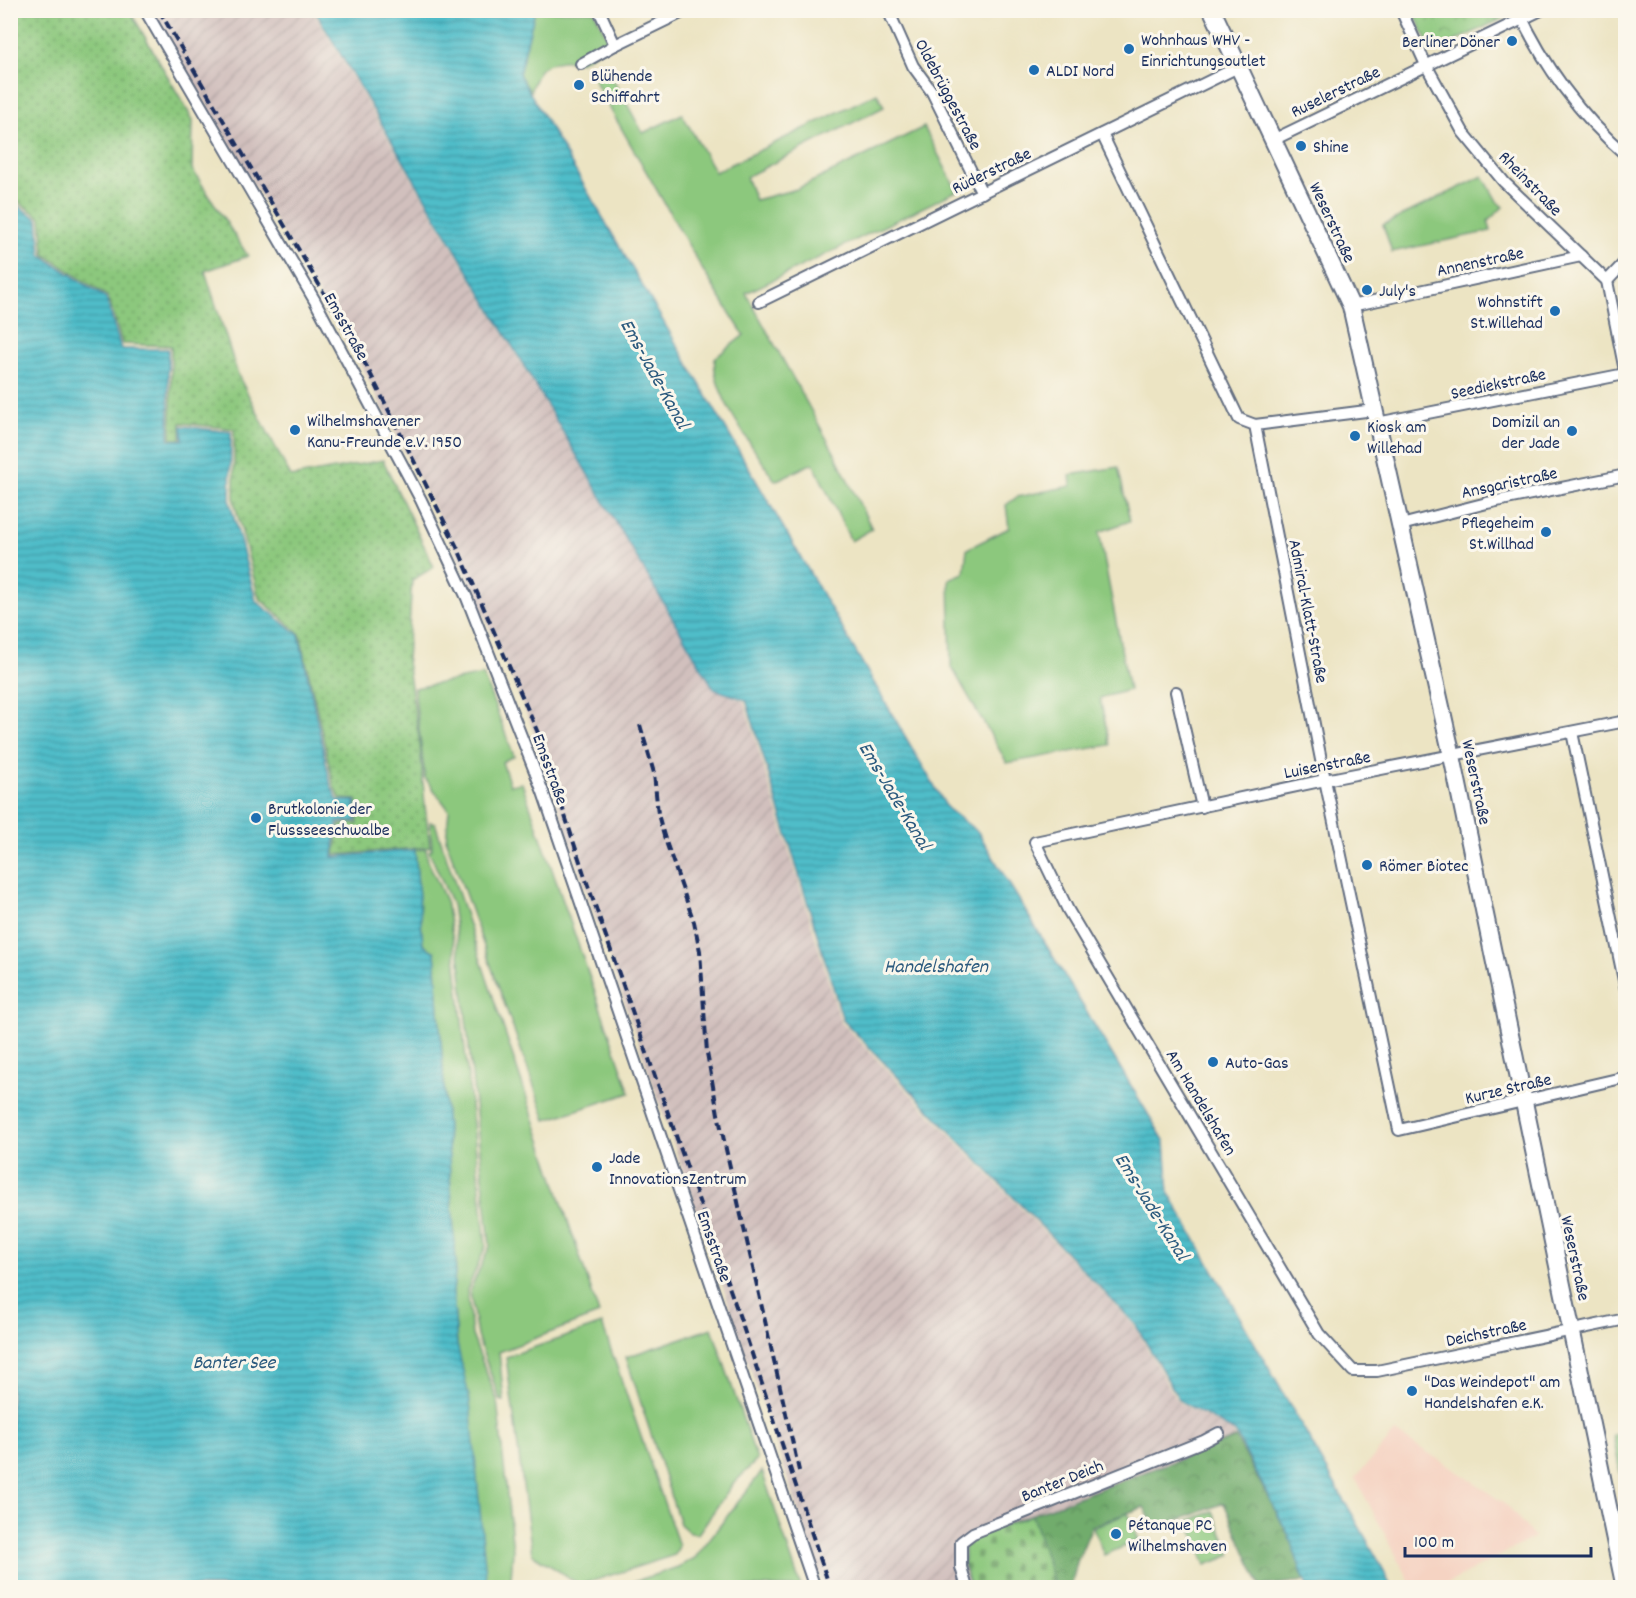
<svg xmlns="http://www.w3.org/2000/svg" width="1636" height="1598" viewBox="0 0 1636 1598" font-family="Dekko,sans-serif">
  <defs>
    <pattern id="industrial-furrows" width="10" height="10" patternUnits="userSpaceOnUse" patternTransform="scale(1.5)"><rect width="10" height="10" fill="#d1c0bd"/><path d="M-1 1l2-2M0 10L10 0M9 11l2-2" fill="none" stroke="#b3a5a5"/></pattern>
    <pattern id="forest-crowns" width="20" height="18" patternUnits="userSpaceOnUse" patternTransform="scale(1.5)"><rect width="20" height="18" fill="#71ac6c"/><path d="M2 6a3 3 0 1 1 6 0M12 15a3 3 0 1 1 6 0" fill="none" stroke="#5c8c5c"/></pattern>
    <pattern id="cemetery-stones" width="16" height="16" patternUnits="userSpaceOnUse" patternTransform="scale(1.5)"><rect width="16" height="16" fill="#8cc87d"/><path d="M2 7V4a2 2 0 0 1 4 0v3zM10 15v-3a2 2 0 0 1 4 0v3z" fill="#72a36a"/></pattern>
    <pattern id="park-crowns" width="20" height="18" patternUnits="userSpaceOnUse" patternTransform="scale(1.5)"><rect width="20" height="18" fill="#8cc87d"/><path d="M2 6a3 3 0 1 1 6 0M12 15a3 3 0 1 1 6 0" fill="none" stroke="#72a36a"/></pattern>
    <pattern id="garden-dots" width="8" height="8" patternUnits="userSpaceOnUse" patternTransform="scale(1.5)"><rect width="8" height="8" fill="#8cc87d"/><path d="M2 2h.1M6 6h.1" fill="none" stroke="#72a36a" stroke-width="1.8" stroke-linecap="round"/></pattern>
    <pattern id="water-rules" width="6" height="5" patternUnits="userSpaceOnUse" patternTransform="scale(1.5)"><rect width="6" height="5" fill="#50bdc9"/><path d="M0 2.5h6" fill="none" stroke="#429aa6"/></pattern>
  </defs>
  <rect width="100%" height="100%" fill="#fbf7ec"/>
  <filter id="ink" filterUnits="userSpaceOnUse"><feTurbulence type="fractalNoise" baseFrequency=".0167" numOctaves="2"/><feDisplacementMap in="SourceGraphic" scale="12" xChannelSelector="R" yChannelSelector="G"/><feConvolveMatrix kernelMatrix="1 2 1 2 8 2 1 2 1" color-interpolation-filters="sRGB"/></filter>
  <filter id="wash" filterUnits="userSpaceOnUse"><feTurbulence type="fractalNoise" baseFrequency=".008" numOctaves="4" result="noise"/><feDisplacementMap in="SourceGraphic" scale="24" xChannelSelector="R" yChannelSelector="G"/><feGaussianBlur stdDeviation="1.35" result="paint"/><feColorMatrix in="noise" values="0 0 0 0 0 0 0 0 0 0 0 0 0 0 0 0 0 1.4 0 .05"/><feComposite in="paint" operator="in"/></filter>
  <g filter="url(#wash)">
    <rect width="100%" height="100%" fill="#ece4c3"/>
    <path fill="#f5d3c2" d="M1395,1432L1474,1482L1507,1506L1535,1537L1441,1587H1413L1355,1478Z"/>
    <path fill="url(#industrial-furrows)" d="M151,11H313L713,689L744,701L841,1022L1133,1324L1178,1402L1233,1432L1236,1438L977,1535L971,1587H824L721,1281L600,931L532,727L461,562L364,371Z"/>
    <g fill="#8cc87d" stroke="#547c6e" stroke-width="1.5">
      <path d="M535,11H594L609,41L608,46L580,62C570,59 549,61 541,69C536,74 533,85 530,92L519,74Z"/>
      <path d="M606,66L643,133L682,114L715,172L877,93L884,107L746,177L755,200L797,189L924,127L957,191L746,293L834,452L872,529L851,541L813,463L775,481C757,452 709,391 715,358L744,335L704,272L601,93L590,70Z"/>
      <path d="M1483,176L1497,201L1503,207L1488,221L1491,231L1392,252L1383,225Z"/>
      <path d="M1118,467L1130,521L1099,532L1129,690L1100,698L1110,745L1007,763L951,666L949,579L964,573L967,549L1009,528L1006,505L1017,497L1071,486L1070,475Z"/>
      <path d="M483,675L514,756L502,762L510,785L522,783L630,1093L546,1120L446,840L449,810L425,778L414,688Z"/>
      <path d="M430,822L435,823L599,1314L499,1352L504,1401L500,1400L477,1336L470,1290L490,1246L460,962L452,904L429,851L432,849Z"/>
      <path d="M426,849L428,861L446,901L454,946L486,1246L467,1290L472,1335L497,1400L513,1550L511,1579L512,1587H487L457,1344L453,1292L456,1263L435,952L423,945L415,850Z"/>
      <path d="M602,1324L679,1546L675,1555L580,1585L532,1554L506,1357Z"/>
      <path d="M712,1328L757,1460L732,1485L698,1534L690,1533L680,1524L626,1357Z"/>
      <path d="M762,1471L801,1587H618L678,1567L695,1558Z"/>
      <path d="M1213,1511L1231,1555L1206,1565L1188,1521Z"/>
      <path d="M1128,1513L1139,1540L1104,1555L1093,1528Z"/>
    </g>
    <path fill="url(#forest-crowns)" stroke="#466e65" stroke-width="1.5" d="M1236,1438L1288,1534L1305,1581L1260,1586L1224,1503L1155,1529L1144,1507L1092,1526L1077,1562L1071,1587H971L977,1535Z"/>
    <path fill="url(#cemetery-stones)" stroke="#547c6e" stroke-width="1.5" d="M1032,1515L1055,1587H971L964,1568V1545L977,1535Z"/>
    <g fill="url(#park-crowns)" stroke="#547c6e" stroke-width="1.5">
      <path d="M1413,11H1505L1508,16L1432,52Z"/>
      <path d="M1625,1432H1626L1625,1498L1613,1435Z"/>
    </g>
    <path fill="url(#garden-dots)" stroke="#547c6e" stroke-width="1.5" d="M11,10L130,11L193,120L192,169L248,256L205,271L238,375L291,477L383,460L434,567L412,580L407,661L420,744L425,806L430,847L335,855L339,825L358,823L357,800L340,799L334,787L300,634L259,598L234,501V429L181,423V439H171V346L122,344L108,297L44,254L41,218L11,197Z"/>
    <g fill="url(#water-rules)" stroke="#367694" stroke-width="1.5">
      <path d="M315,11H535L519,74L947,808L978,832L1165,1142L1169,1193L1380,1563L1391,1587H1307L1288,1534L1235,1432L1180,1401L1135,1324L843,1020L746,700L714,689Z"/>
      <path d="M10,201L38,219L41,255L106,298L121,349H168L169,440H183L182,426L231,432L230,502L256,601L299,635L331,786L338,801H355L356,821L337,823L333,857L415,850L423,945L435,952L456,1263L453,1292L457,1344L470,1401L487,1587H11Z"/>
    </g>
  </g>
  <g filter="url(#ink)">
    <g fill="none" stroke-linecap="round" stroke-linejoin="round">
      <defs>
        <g id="street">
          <path d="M145,10L315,301L421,500L467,598L543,792L815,1588"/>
          <path d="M599,10L615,45"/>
          <path d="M888,10L913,66L932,92L982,193"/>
          <path d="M1401,10L1426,65L1463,132L1504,182L1607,281L1626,376"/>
          <path d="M1518,10C1543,64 1580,116 1626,155"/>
          <path d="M581,64L615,45L687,10"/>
          <path d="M1102,134L1239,419L1255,425L1325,780L1399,1130L1626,1077"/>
          <path d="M1273,140L1541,10"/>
          <path d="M1607,281L1626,261"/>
          <path d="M759,302L1238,67"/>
          <path d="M1351,306L1581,256"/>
          <path d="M1377,423L1625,374"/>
          <path d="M1255,425L1374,410"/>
          <path d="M1401,525L1487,503L1626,475"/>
          <path d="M1176,692L1202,807"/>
          <path d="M1626,721L1325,780L1035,842L1068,910L1319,1334L1353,1371H1377L1626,1319"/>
          <path d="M1572,732L1626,990"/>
          <path d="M967,1588L961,1567V1542L973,1533L1204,1441L1219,1433"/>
        </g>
        <path id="secondary" d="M1212,10L1351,306L1452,756L1625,1588"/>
      </defs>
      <use href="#street" stroke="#646e81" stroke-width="14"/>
      <use href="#secondary" stroke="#646e81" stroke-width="20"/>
      <use href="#street" stroke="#fff" stroke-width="10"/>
      <use href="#secondary" stroke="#fff" stroke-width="16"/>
      <g stroke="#1b2f5e" stroke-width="4" stroke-dasharray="9 4.5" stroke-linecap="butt">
        <path d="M159,10L367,367L459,551L538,733L585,877L739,1315L830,1588"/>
        <path d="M640,725L654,773L658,814L664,836L694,922L700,951L707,1053L718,1114L800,1475"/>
      </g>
    </g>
  </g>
  <g fill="#1f6fb2" stroke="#fbf7ec" stroke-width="2">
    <circle cx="1512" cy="41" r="6"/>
    <circle cx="1129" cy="49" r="6"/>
    <circle cx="1034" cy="70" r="6"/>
    <circle cx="579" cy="85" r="6"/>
    <circle cx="1301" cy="146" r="6"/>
    <circle cx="1367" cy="290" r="6"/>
    <circle cx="1555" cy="311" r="6"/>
    <circle cx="295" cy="430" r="6"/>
    <circle cx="1572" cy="431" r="6"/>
    <circle cx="1355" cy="436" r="6"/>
    <circle cx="1546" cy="532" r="6"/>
    <circle cx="256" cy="818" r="6"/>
    <circle cx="1367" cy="865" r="6"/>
    <circle cx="1213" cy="1062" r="6"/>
    <circle cx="597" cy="1167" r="6"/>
    <circle cx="1412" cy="1391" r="6"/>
    <circle cx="1116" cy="1534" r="6"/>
  </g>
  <g text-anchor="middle" stroke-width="6" stroke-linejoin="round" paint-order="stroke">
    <g font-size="18" fill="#1b2f5e" stroke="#fbf7ec" text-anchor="start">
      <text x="1141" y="45">Wohnhaus WHV -<tspan x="1141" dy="21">Einrichtungsoutlet</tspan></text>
      <text x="1500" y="47" text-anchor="end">Berliner Döner</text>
      <text x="1046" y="76">ALDI Nord</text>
      <text x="591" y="81">Blühende<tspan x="591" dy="21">Schiffahrt</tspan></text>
      <text x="1313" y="152">Shine</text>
      <text x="1379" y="296">July's</text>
      <text x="1543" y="307" text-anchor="end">Wohnstift<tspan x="1543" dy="21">St.Willehad</tspan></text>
      <text x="307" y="426">Wilhelmshavener<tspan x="307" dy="21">Kanu-Freunde e.V. 1950</tspan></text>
      <text x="1560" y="427" text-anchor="end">Domizil an<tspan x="1560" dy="21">der Jade</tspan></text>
      <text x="1367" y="432">Kiosk am<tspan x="1367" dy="21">Willehad</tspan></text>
      <text x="1534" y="528" text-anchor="end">Pflegeheim<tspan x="1534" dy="21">St.Willhad</tspan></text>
      <text x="268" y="814">Brutkolonie der<tspan x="268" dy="21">Flussseeschwalbe</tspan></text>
      <text x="1379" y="871">Römer Biotec</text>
      <text x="1225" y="1068">Auto-Gas</text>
      <text x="609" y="1163">Jade<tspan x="609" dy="21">InnovationsZentrum</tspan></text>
      <text x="1424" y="1387">"Das Weindepot" am<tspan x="1424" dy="21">Handelshafen e.K.</tspan></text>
      <text x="1128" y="1530">Pétanque PC<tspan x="1128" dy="21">Wilhelmshaven</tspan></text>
    </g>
    <g font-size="18" fill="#1b2f5e" stroke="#fbf7ec">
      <text transform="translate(1335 91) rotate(-26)" y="6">Ruselerstraße</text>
      <text transform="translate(949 94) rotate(62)" y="6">Oldebrüggestraße</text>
      <text transform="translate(991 170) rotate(-26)" y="6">Rüderstraße</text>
      <text transform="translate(1531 183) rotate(46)" y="6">Rheinstraße</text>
      <text transform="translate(1333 222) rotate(65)" y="6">Weserstraße</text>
      <text transform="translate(1480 261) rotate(-12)" y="6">Annenstraße</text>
      <text transform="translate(347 326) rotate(61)" y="6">Emsstraße</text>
      <text transform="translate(1498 383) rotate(-12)" y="6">Seediekstraße</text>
      <text transform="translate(1509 482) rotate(-12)" y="6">Ansgaristraße</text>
      <text transform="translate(1309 611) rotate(79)" y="6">Admiral-Klatt-Straße</text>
      <text transform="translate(1327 764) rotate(-11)" y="6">Luisenstraße</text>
      <text transform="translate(551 769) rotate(70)" y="6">Emsstraße</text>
      <text transform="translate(1477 782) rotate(78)" y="6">Weserstraße</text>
      <text transform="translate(1508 1088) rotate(-13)" y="6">Kurze Straße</text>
      <text transform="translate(1202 1102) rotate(59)" y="6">Am Handelshafen</text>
      <text transform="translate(715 1246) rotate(71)" y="6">Emsstraße</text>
      <text transform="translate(1576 1258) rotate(78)" y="6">Weserstraße</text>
      <text transform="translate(1486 1332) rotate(-12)" y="6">Deichstraße</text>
      <text transform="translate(1062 1480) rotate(-22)" y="6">Banter Deich</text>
    </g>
    <g font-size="20" font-style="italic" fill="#2b5a7e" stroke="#fbf7ec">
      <text transform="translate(656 373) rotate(61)" y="7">Ems-Jade-Kanal</text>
      <text transform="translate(896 795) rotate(59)" y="7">Ems-Jade-Kanal</text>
      <text x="936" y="972">Handelshafen</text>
      <text transform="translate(1153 1206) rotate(58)" y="7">Ems-Jade-Kanal</text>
      <text x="234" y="1368">Banter See</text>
    </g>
  </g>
  <rect width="1636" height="1598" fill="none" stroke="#fbf7ec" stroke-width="36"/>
  <path d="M1405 1547v9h186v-9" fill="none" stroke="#1b2f5e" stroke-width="3"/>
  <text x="1414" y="1547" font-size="18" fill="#1b2f5e" stroke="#fbf7ec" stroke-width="4.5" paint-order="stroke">100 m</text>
</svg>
